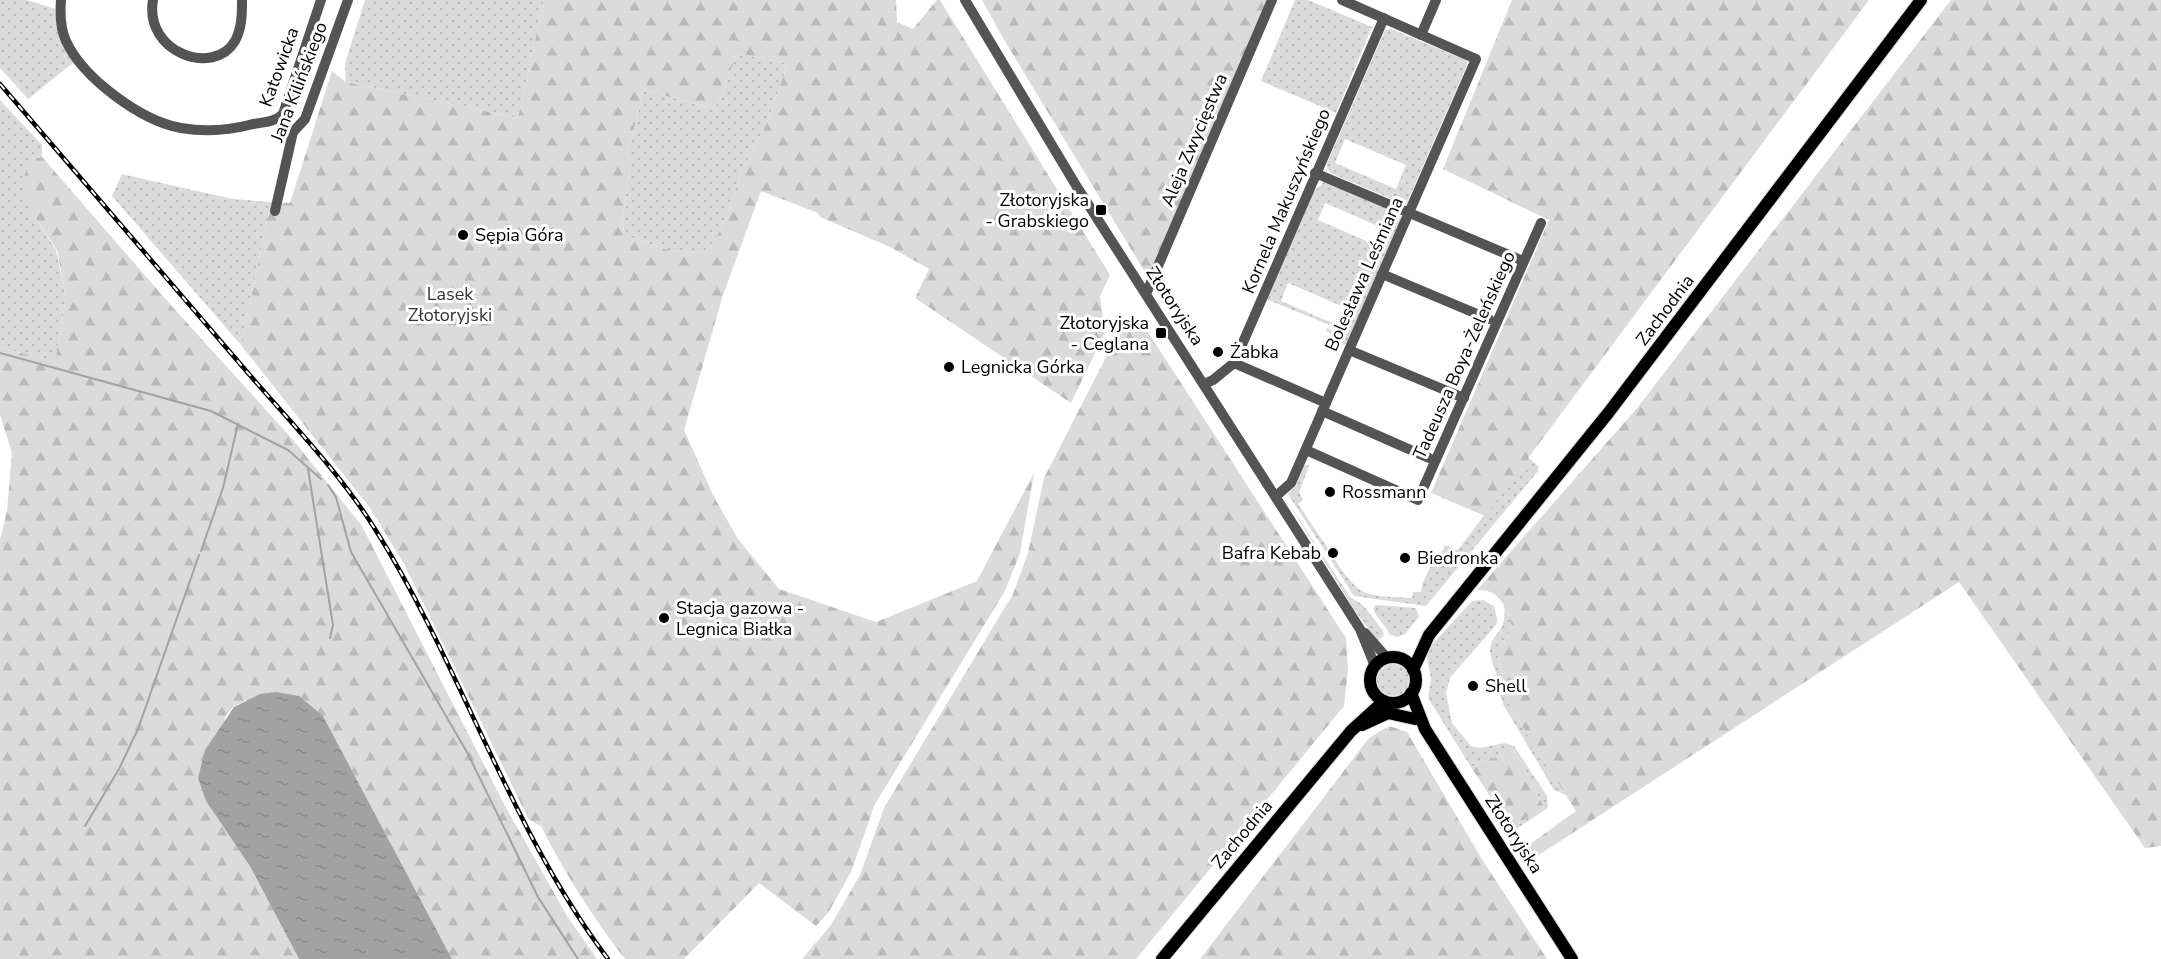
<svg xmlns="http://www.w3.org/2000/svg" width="2161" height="959" viewBox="0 0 2161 959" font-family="'Nunito Sans',sans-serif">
  <defs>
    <pattern id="grass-dots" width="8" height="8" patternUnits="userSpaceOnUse" patternTransform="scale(1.5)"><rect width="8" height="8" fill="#dbdbdb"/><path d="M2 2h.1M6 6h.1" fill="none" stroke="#bababa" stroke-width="1.8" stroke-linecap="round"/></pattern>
    <pattern id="forest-firs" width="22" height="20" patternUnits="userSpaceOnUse" patternTransform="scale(1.5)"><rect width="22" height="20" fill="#dbdbdb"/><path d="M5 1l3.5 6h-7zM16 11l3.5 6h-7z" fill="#bababa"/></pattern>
    <pattern id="water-ripples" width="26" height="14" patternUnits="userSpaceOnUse" patternTransform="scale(1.5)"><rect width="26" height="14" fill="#a2a2a2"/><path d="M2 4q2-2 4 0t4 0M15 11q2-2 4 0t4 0" fill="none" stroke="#8a8a8a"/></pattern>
  </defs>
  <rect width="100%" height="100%" fill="#fff"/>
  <g fill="url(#grass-dots)" fill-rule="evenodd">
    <path d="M0,0H27L55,9L59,37L74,62L28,99L0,68Z"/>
    <path d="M365,0H544L518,118L346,82L345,63Z"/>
    <path d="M1295,0H1308L1372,27L1336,113L1261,81Z"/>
    <path d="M1391,29L1466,60L1467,65L1406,205L1330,173L1326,166L1385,30ZM1345,139L1406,165L1396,189L1335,163Z"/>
    <path d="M742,54L787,63L786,69L766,125L741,173L727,216L712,246L700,253L671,251L625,235L622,222L631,162L627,155L644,90L711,108L718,104L736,56Z"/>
    <path d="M0,100L42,145V157L33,159L31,211L56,250L66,297L55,362L0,347Z"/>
    <path d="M122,174L232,199L271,202L241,345L112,196Z"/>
    <path d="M1326,180L1400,211L1401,221L1347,344L1342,345L1338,342L1339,337L1326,331L1327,328L1345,337L1347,332L1266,299L1313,192ZM1325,203L1385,229L1378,246L1318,220ZM1288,283L1351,310L1344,328L1281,301Z"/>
    <path d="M1528,457L1538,466V471L1426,606L1354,596L1288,494L1296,486L1304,466L1310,464L1299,492L1303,500L1298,504L1329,550L1334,548L1338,554L1333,557C1361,599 1363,595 1412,598L1413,592H1421L1422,584L1436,555L1440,556L1445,545L1458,550Z"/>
    <path d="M1286,499L1350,597L1363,605L1383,631L1384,636L1377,641L1353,608Z"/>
    <path d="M1483,600L1494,606L1497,618L1496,625L1450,678L1446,693L1452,723L1471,746L1480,748L1505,743L1514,746L1547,796L1548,808L1513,831L1511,828L1544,807L1514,750L1471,767L1428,698L1431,679L1426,651L1472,601Z"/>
    <path d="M1504,604L1512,626L1498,657L1510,707L1566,795L1554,790L1503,704L1500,694L1503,693C1499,680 1489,657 1490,648C1494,629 1507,635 1504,604Z"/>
    <path d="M1378,605L1416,608L1419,617L1405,634L1398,637L1391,635L1374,612V606Z"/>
    <circle cx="1393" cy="680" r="16"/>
  </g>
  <g fill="url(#forest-firs)" fill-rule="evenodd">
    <path d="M544,0H896L897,22L913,29L937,0H940L1110,275L1100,296L1105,332L1071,403L915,298L929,269L890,247L820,217L818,213L761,191L723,295L684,430L714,497L738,539L779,589L876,622L977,581L1034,473L1020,553L1005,591L875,804L851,872L828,913L816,926L759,883L684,959H625C592,916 565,874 541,826L529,820L404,564L370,508L241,345L271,202L290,203L332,71L346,82L518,118ZM742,54L787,63L786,69L766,125L741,173L727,216L712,246L700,253L671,251L625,235L622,222L631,162L627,155L644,90L711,108L718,104L736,56Z"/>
    <path d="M982,0H1274L1151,282L1003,38Z"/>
    <path d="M1512,0H1869L1485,516L1431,493L1549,220L1443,169Z"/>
    <path d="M1951,0H2161V846L2145,848L1959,582L1531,860L1526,847L1576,811L1510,707L1498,656L1512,626C1506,607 1500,589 1477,590L1638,407Z"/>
    <path d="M42,157L169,303L294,441L362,526L505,806L567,916L597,959H452L323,716L246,700L233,707L225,717L206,801L251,868L299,959H0V540L7,511L12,453L0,415V347L55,362L66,297L57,250L31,211L21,181L33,159Z"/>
    <path d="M1119,332H1148L1346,638L1348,670L1344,706L1136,959H802L831,925L860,875L884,808L1013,594L1028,553L1044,478Z"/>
    <path d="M1389,726L1407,732L1483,861L1547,959H1200L1369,738Z"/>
    <path d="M1514,750L1544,807L1511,828L1471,767Z"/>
  </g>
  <path fill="url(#water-ripples)" d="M276,692L299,696L323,716L452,959H299L251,868L206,801L198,778L205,750L234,707L260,694Z"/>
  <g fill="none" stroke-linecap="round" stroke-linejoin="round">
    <g stroke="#a2a2a2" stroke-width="2">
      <path d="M0,353L211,411L288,450L321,479"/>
      <path d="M308,469L333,625L330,638"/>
      <path d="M328,485L336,497L351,552L468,754L538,897L578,959"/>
      <path d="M201,551L223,488L238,424"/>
      <path d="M85,826L119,769L138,729L199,555"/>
    </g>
    <defs>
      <g id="major">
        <circle cx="1393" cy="680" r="23"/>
        <path d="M1413,670L1429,635L1609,412L1921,0"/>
        <path d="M1411,693L1425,729L1572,959"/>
        <path d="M1362,725L1388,713L1415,719"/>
        <path d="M1162,959L1351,731L1384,701"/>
      </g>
    </defs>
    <use href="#major" stroke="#dbdbdb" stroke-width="14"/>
    <g stroke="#545454" stroke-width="10">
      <path d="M61,0C60,13 60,28 66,41C83,78 141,121 181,128C205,132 226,131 249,125C262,122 274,123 283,114L321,0"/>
      <path d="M153,0C144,53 214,77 235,41C242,28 242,14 242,0"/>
      <path d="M965,0L1077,187L1360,629L1375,666"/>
      <path d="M1421,35L1436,0"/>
      <path d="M1315,173L1523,261"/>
      <path d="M275,211L293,132L305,119L348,0"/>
      <path d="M1382,274L1489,319"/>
      <path d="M1146,294L1272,0"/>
      <path d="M1349,350L1464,398"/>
      <path d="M1234,363L1326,403"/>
      <path d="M1204,384L1213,380L1234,363L1384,18"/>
      <path d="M1322,411L1429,458"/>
      <path d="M1306,450L1418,500L1541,223"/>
      <path d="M1276,496L1291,483L1476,59L1342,0"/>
      <path d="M1365,633L1387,658"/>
    </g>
    <use href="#major" stroke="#000" stroke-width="12"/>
    <defs>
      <path id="rail" d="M0,84C81,178 161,272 242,366C287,419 338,470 375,529C462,667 509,828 608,959"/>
    </defs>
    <use href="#rail" stroke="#000" stroke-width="4.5"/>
    <use href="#rail" stroke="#fff" stroke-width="2" stroke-dasharray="7" stroke-linecap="butt"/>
  </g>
  <g fill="#000" stroke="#fff" stroke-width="2">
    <rect x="1095" y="204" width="12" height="12" rx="3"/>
    <circle cx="463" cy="235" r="6"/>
    <rect x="1155" y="327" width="12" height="12" rx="3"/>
    <circle cx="1218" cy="352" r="6"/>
    <circle cx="949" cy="367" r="6"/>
    <circle cx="1330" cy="492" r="6"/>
    <circle cx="1333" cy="553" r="6"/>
    <circle cx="1405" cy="558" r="6"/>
    <circle cx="664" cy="618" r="6"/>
    <circle cx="1473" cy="686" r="6"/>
  </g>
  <g text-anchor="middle" stroke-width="6" stroke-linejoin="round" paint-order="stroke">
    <g font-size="18" fill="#000" stroke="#fff">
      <text transform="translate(279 67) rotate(-70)" y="6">Katowicka</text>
      <text transform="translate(299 82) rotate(-69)" y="6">Jana Kilińskiego</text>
      <text transform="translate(1194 140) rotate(-67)" y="6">Aleja Zwycięstwa</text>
      <text transform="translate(1286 201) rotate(-67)" y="6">Kornela Makuszyńskiego</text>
      <text transform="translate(1364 274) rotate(-66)" y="6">Bolesława Leśmiana</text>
      <text transform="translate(1175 306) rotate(57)" y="6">Złotoryjska</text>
      <text transform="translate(1665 310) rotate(-53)" y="6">Zachodnia</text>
      <text transform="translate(1464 355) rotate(-66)" y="6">Tadeusza Boya-Żeleńskiego</text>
      <text transform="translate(1242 834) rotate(-50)" y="6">Zachodnia</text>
      <text transform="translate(1514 834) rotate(57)" y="6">Złotoryjska</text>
    </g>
    <g font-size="18" fill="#000" stroke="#fff" text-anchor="start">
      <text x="1089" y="206" text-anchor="end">Złotoryjska<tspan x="1089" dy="21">- Grabskiego</tspan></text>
      <text x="475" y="241">Sępia Góra</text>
      <text x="1149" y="329" text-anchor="end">Złotoryjska<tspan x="1149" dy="21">- Ceglana</tspan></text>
      <text x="1230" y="358">Żabka</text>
      <text x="961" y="373">Legnicka Górka</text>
      <text x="1342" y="498">Rossmann</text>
      <text x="1321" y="559" text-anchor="end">Bafra Kebab</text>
      <text x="1417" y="564">Biedronka</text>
      <text x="676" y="614">Stacja gazowa -<tspan x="676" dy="21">Legnica Białka</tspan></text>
      <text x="1485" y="692">Shell</text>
    </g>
    <g font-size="18" fill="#323232" stroke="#fff">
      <text x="450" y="300">Lasek<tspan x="450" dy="21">Złotoryjski</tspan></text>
    </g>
  </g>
</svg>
